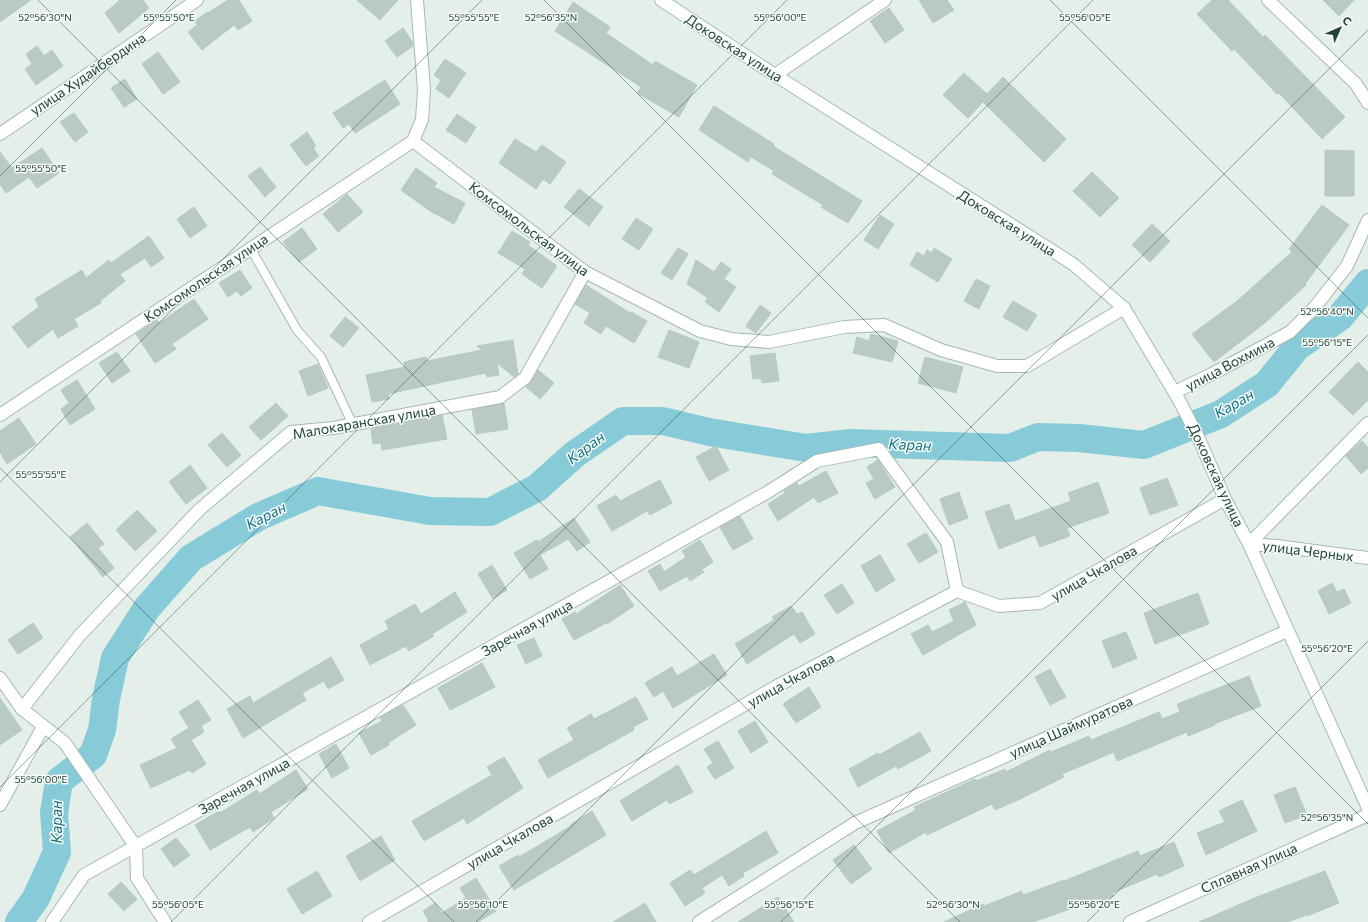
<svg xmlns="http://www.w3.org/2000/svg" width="1368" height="922" viewBox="0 0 1368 922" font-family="Commissioner,sans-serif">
  <rect width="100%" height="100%" fill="#e4efea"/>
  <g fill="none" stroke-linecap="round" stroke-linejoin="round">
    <path stroke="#88cbd8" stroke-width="28" d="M19,922L36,898L57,852L54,813L59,781L93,755L102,730L106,699L115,658L147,608L191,558L258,517L318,491L430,511L490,512L537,488L575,454L623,421H663L709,432L806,448L851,443L1010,448L1038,437L1079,438L1144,445L1221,414L1267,384L1297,347L1340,317L1368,283"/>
  </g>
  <g fill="#b9cac3" stroke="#b6c9c1">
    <path d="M0,0H31L0,22Z"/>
    <path d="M120,0H143L149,8L119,33L105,13Z"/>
    <path d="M228,0H239L252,21L238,30L234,25L202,50L188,32L197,25L195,21L207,12L208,13Z"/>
    <path d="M357,0H398L380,20Z"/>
    <path d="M919,0H947L954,10L933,23Z"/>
    <path d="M1212,0H1228L1263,37L1265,35L1345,117L1322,139L1279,93L1277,94L1234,49L1232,51L1197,14Z"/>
    <path d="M1323,0H1354L1339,16Z"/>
    <path d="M573,2L610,27L606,33L653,65L655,61L697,85L679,117L637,93L641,87L555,31Z"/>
    <path d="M889,8L904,30L885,43L870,21Z"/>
    <path d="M403,28L413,43V46L397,57L385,41Z"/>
    <path d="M37,46L44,56L52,50L63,66L36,85L25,69L32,64L26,54Z"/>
    <path d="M158,52L180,82L163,94L142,64Z"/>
    <path d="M445,59L466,73L449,98L436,89L441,80L434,75Z"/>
    <path d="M964,73L987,94L1003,77L1066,139L1044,162L983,102L968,118L943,95Z"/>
    <path d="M125,79L137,99L124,107L111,88Z"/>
    <path d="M385,80L400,104L355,133L349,124L343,128L333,113Z"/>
    <path d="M714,106L774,144L773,146L862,201L848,223L821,207L823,205L772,174L774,171L751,157L748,162L699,130Z"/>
    <path d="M74,113L88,132L75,142L60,122Z"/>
    <path d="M457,114L476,127L466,143L446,130Z"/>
    <path d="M307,132L316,146L313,148L319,156L306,166L290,145Z"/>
    <path d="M515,139L536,152L542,145L566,162L550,184L543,179L536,189L499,163Z"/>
    <path d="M42,148L59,173L37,188L29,177L6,193L0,184V152L12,168Z"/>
    <path d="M1325,150L1354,151V196H1325Z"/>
    <path d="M260,167L276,187L265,197L248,176Z"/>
    <path d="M416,168L437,183L434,187L465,203L454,224L430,211L401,190Z"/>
    <path d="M1092,172L1119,198L1100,217L1073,191Z"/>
    <path d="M579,189L603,207L589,226L564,207Z"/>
    <path d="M347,194L363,212L338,232L323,214Z"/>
    <path d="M1322,205L1349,225L1305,284L1306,285L1266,322L1214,362L1192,334L1237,301L1292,252L1289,249Z"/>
    <path d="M194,207L207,226L190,238L177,219Z"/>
    <path d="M880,215L894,224L878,249L864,240Z"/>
    <path d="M636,218L653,229L639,250L622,239Z"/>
    <path d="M1152,224L1170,241L1150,262L1132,245Z"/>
    <path d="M302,228L317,249L299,262L283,242Z"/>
    <path d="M512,231L530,242L528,245L557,266L542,288L522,274L525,269L498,253Z"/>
    <path d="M149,236L164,258L151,267L145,258L120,274L125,281L100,301L101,303L74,319L78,326L58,338L53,329L28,348L12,327L39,307L35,299L82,270L86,278L109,260L111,263Z"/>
    <path d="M678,248L688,254L672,280L661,273Z"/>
    <path d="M934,248L952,259L938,282L910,265L917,252L924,256L927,250L932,253Z"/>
    <path d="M696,260L714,272L721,262L731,269L724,279L736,287L719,312L705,302L708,298L687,284Z"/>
    <path d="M240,270L252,288L241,296L237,291L228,297L219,283Z"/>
    <path d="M976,279L990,286L979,309L964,301Z"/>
    <path d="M586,285L630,313L631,312L647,321L634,343L606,326L601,334L584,323L590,313L575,304Z"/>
    <path d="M194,299L208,319L172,344L176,349L155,363L136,334L157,320L159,323Z"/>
    <path d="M1013,301L1037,315L1027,331L1003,317Z"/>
    <path d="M760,305L771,313L756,333L746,326Z"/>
    <path d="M345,317L359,328L343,347L330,336Z"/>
    <path d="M669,330L699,342L689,368L658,357Z"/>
    <path d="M871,334L898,341L892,362L853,353L857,337L869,341Z"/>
    <path d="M513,340L518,374L514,377L497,363L499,375L487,377L486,373L443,382L388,394L389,399L372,402L366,375L405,367L404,362L426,357L427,361L482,350L477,346Z"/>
    <path d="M117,352L130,371L112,383L99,363Z"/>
    <path d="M775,353L779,381L762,383L761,378L753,379L750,356Z"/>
    <path d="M925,357L963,367L956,393L918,383Z"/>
    <path d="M1358,362L1368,372V400L1353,415L1329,392Z"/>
    <path d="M318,364L328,388L308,396L299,371Z"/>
    <path d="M538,370L554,383L540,399L526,387L531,382Z"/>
    <path d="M77,380L95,409L70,425L61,409L69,403L61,390Z"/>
    <path d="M276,403L288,416L261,440L249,427Z"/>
    <path d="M504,403L508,429L476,434L472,410Z"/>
    <path d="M442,415L447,439L382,450L381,443L373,444L371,429Z"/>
    <path d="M19,418L36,444L7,464L0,452V431Z"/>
    <path d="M222,433L241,455L227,467L208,445Z"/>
    <path d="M1362,441L1368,448V468L1361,474L1346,456Z"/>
    <path d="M716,446L729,470L709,481L696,457Z"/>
    <path d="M878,460L895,487L875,499L866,483L874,479L867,467Z"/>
    <path d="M190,465L207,488L186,504L169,482Z"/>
    <path d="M826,471L838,493L818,503L814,497L778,521L768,504L785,493L784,491L797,483L799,486Z"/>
    <path d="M1167,478L1178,505L1150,515L1140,488Z"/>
    <path d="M660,480L672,503L650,515L647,511L612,531L597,506L616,495L620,501Z"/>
    <path d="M1098,482L1109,513L1067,528L1070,536L1040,547L1035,535L999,549L985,512L1009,504L1015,521L1071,501L1068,493Z"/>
    <path d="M959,492L968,518L949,525L940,499Z"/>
    <path d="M137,510L157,531L135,551L116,530Z"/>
    <path d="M740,516L753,539L733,550L720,527Z"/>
    <path d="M574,518L590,542L577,551L568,539L540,555L548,569L530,579L514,553L537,540L538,542Z"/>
    <path d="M87,523L104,544L98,548L114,568L103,577L70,537Z"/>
    <path d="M926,533L938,552L919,563L907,544Z"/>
    <path d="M700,540L713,562L701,570L704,572L690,581L687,576L660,591L648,571L660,564L664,572L686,557L682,551Z"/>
    <path d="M880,555L895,580L876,592L861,566Z"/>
    <path d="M492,565L507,590L493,599L478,574Z"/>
    <path d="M1332,583L1337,592L1344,589L1351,603L1329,614L1318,591Z"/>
    <path d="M842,584L854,603L837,614L824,595Z"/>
    <path d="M620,585L634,606L607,624L606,623L574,640L562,619L575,612L576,614Z"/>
    <path d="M455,592L467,612L432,634L434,636L409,651L406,646L370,665L360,645L389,629L385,621L415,604L421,614Z"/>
    <path d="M1198,593L1209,624L1155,644L1144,613Z"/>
    <path d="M965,602L976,625L923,655L911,634L928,625L932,632L954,621L949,610Z"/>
    <path d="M791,606L797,614L802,612L815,634L800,643L794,634L747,664L735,644L774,620L772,617Z"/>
    <path d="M33,623L43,638L18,654L8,640Z"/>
    <path d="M1126,632L1137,658L1113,668L1102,641Z"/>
    <path d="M534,638L542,656L526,664L517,645Z"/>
    <path d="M714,654L727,675L673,708L663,691L654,697L645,683L672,667L677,676Z"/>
    <path d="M331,657L344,680L328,689L324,681L302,693L306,700L243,738L227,709L250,696L253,703Z"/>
    <path d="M482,663L495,687L450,710L438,688Z"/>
    <path d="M1050,669L1066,697L1050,705L1035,677Z"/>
    <path d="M1249,676L1261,706L1214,724L1215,725L1188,736L1187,732L1117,761L1114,752L1062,774L1064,777L1018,800L995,810L992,804L927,835L926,832L889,853L877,831L916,810L914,807L975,779L976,781L1005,769L1006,772L1050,750L1051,752L1089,736L1091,740L1159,712L1162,719L1180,712L1177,704Z"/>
    <path d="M809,687L821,707L796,723L783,704Z"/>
    <path d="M636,697L648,719L633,727L634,730L548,778L538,760L574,740L567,728L591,714L594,719Z"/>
    <path d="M0,698L22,730L0,745Z"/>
    <path d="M198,700L211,720L201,726L204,732L191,740L206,764L192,773L190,770L151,788L140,765L177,748L171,739L189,728L179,712Z"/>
    <path d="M403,705L416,725L388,743L389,745L371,755L359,733L382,721L380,718Z"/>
    <path d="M755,721L768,742L751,753L738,731Z"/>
    <path d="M920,732L931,751L898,769L896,766L858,787L849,769L878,753L879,755Z"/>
    <path d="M718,741L734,768L715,779L707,767L713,763L704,749Z"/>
    <path d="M336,744L349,768L332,778L319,754Z"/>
    <path d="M504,757L523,788L467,824L464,818L424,841L412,821L492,775L487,767Z"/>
    <path d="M678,765L693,792L669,804L667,800L632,821L620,801Z"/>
    <path d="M296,770L308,789L271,812L274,818L253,832L250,827L210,850L195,825L219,811L220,813L257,790L259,794Z"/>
    <path d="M1295,787L1307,815L1285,823L1274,795Z"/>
    <path d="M1242,800L1257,831L1206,855L1197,833L1225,822L1219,811Z"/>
    <path d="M592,811L606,835L514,890L499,866L518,855L519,857L571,826L570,825Z"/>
    <path d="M766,831L778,853L743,873L744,876L729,886L722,875L702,888L705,893L685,906L670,883L690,870L694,875Z"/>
    <path d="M381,836L395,860L360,881L346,856Z"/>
    <path d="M176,838L190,855L174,867L161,849Z"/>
    <path d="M1174,842L1184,866L1159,877L1157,874L1112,893L1114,896L1085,908L1084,904L1033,922H944L983,904L984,906L1022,891L1023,895L1064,880V881L1138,851L1140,856Z"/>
    <path d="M854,845L872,869L851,884L833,860Z"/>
    <path d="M317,871L332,896L302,914L287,889Z"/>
    <path d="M1325,871L1339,903L1307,916V915L1287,922H1199L1252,899Z"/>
    <path d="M476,878L496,911L478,922H427L429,921L423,911L435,903L442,913L466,898L460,888Z"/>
    <path d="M121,882L137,899L124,911L108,894Z"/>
    <path d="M778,897L794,922H738Z"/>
    <path d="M645,903L656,922H613Z"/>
  </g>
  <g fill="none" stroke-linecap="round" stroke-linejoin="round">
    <defs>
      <path id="service" d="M251,249L297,330L321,357L353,425"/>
      <g id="minor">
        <path d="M1268,0L1356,84L1368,103"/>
        <path d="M775,75L885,0"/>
        <path d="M0,134L197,0"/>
        <path d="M413,141L585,272L700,331L731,339L769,342L844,327L884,325L941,350L997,366H1027L1124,308"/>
        <path d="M1175,392L1212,374L1290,332L1315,307L1347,266L1368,220"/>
        <path d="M0,415L413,141L422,120L424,89L417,0"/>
        <path d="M1249,544L1368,423"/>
        <path d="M1249,544L1277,546L1368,558"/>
        <path d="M0,678L22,709L65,743L136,847L137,878L165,922"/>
        <path d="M22,709L80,635L200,509L291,432L333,428L500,397L525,378L585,272"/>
        <path d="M0,805L43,727"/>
        <path d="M52,922L84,875L768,492L817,461L879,449L947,542L957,591"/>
        <path d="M369,922L777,686L957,591L999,606L1040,603L1225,499"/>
        <path d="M699,922L855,823L1287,631"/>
        <path d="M1130,922L1368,815"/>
      </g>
      <path id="secondary" d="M661,0L775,75L1073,264L1124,308L1179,400L1199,439L1225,499L1249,544L1368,808"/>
    </defs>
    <use href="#service" stroke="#a6b8b2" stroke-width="10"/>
    <use href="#minor" stroke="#a6b8b2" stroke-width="14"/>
    <use href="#secondary" stroke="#a2bcb3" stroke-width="14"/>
    <use href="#service" stroke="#fff" stroke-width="8"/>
    <use href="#minor" stroke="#fff" stroke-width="12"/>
    <use href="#secondary" stroke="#fff" stroke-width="12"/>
  </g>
  <path fill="none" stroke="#22433a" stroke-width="1" stroke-opacity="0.45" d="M38,0L960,922M544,0L1368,824M1050,0L1368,318M0,176L176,0M0,468L454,922M0,482L482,0M0,787L787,0M171,922L1093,0M476,922L1368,30M781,922L1368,335M1087,922L1368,641"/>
  <g text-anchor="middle" stroke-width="3" stroke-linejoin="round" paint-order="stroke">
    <g font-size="14" fill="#22433a" stroke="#f6fbf8">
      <text transform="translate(734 48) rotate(33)" y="5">Доковская улица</text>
      <text transform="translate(88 74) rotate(-34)" y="5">улица Худайбердина</text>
      <text transform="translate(1007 223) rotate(32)" y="5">Доковская улица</text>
      <text transform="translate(529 229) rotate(37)" y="5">Комсомольская улица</text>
      <text transform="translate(206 278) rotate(-34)" y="5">Комсомольская улица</text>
      <text transform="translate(1230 364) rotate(-28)" y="5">улица Вохмина</text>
      <text transform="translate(364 422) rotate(-10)" y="5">Малокаранская улица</text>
      <text transform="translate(1216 475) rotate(65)" y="5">Доковская улица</text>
      <text transform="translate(1308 551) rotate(7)" y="5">улица Черных</text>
      <text transform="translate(1094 573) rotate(-30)" y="5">улица Чкалова</text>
      <text transform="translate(527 628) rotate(-29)" y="5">Заречная улица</text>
      <text transform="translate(791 680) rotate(-29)" y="5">улица Чкалова</text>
      <text transform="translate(1071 727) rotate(-24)" y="5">улица Шаймуратова</text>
      <text transform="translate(244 786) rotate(-29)" y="5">Заречная улица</text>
      <text transform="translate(510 841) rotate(-30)" y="5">улица Чкалова</text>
      <text transform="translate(1249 868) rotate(-24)" y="5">Сплавная улица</text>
    </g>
    <g font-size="15" font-style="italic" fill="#157285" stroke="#f6fbf8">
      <text transform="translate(1234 404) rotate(-30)" y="5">Каран</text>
      <text transform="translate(910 445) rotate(2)" y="5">Каран</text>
      <text transform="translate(586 448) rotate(-37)" y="5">Каран</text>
      <text transform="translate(266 516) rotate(-27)" y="5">Каран</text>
      <text transform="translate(57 822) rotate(-90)" y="5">Каран</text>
    </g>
  </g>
  <g font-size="10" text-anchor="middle" fill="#22433a" stroke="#f6fbf8" stroke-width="3" stroke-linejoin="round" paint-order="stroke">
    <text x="45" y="21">52°56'30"N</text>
    <text x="169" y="21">55°55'50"E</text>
    <text x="474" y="21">55°55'55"E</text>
    <text x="551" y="21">52°56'35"N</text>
    <text x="780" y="21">55°56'00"E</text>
    <text x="1085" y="21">55°56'05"E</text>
    <text x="41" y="172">55°55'50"E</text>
    <text x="1327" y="315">52°56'40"N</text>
    <text x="1327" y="346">55°56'15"E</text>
    <text x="41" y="478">55°55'55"E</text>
    <text x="1327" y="652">55°56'20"E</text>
    <text x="41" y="783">55°56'00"E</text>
    <text x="1327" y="821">52°56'35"N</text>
    <text x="178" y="908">55°56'05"E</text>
    <text x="483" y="908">55°56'10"E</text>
    <text x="789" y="908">55°56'15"E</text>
    <text x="953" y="908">52°56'30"N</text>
    <text x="1094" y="908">55°56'20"E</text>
  </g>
  <g transform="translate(1340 28) rotate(45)" stroke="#f6fbf8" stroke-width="3" paint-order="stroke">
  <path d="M0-3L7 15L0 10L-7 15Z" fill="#22433a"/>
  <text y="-6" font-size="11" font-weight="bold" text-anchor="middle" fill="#22433a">С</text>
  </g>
</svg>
